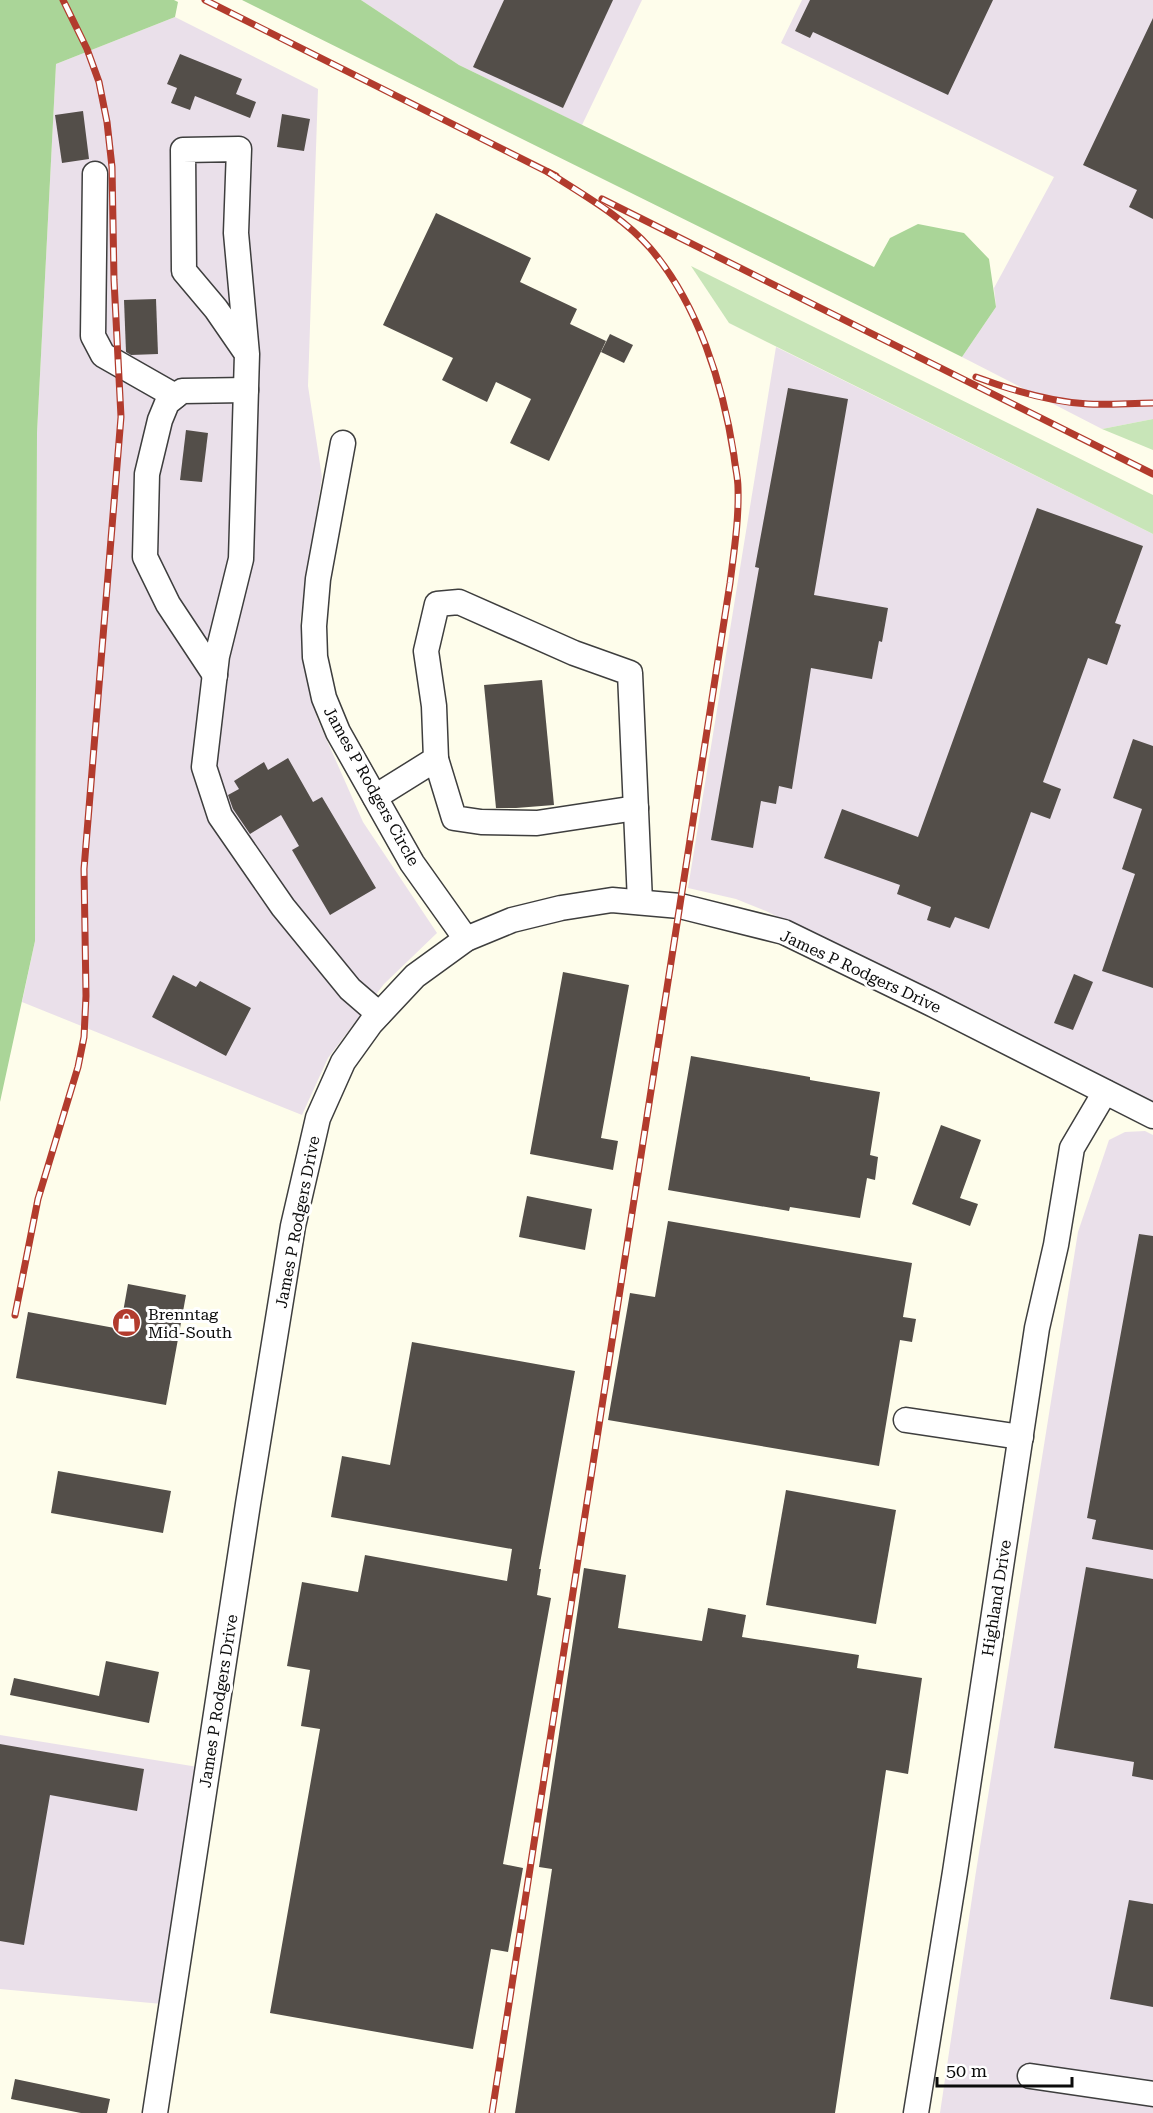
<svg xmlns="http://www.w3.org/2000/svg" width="1153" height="2113" viewBox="0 0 1153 2113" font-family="'Roboto Serif',serif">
  <rect width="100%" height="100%" fill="#fefdeb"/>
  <g fill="#eae0ea">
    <path d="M361,0H642L582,125L459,65Z"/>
    <path d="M802,0H1153V419L1102,429L962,357L996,307L994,288L1054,177L781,43Z"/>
    <path d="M175,17L318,89L308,386L322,477L300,622L317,718L363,822L437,933L384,984L328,1058L302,1115L22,1002L35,941L37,433L56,64Z"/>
    <path d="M776,347L1153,534V1105L766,911L736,899L688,888Z"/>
    <path d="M1145,1131L1153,1135V2113H940L975,1878L1078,1232L1109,1140L1125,1132Z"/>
    <path d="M0,1735L198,1767L162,2004L0,1989Z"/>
  </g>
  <g fill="#c8e5b8">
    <path d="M691,266L1153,495V534L729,323Z"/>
    <path d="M1153,419V450L1102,429Z"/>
  </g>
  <g fill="#aad598">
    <path d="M0,0H174L178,2L175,17L56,64L37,433L35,941L0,1102Z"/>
    <path d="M242,0H361L459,65L874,267L890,238L918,224L964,233L989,259L996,307L962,357Z"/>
  </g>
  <g fill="#534e49">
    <path d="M504,0H613L563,108L473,67Z"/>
    <path d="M810,0H993L948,95L813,32L810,38L795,31Z"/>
    <path d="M1153,18V219L1129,207L1137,190L1083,165Z"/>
    <path d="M180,54L242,79L236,94L256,102L250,118L195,96L190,110L171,103L177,88L167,84Z"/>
    <path d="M83,111L89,159L62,163L55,115Z"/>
    <path d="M282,114L310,119L304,151L277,147Z"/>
    <path d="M436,213L531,258L520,282L577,309L570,324L606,341L549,461L510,443L531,399L496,382L487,402L442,380L453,358L383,325Z"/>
    <path d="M156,299L158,354L131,355L126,352L124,300Z"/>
    <path d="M610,334L633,345L624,363L601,352Z"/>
    <path d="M788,388L848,399L814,595L888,608L882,642L879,641L872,679L811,668L792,789L779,786L776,804L761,801L753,848L711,840L759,568L755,567Z"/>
    <path d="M186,430L208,433L202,482L180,480Z"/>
    <path d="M1037,508L1143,546L1115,623L1121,625L1107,665L1088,658L1043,782L1061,789L1050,819L1031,812L989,929L955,917L950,928L927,920L931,907L897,894L900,885L824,858L842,809L918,837Z"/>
    <path d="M542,680L554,805L516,808H496L484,685Z"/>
    <path d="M1133,739L1153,746V988L1102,971L1135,874L1122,869L1142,809L1113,798Z"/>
    <path d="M288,758L313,802L322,797L376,888L330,915L292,850L299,846L281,815L250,834L233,809L228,795L239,789L234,781L264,762L268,770Z"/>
    <path d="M563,972L629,985L601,1138L618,1141L613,1170L530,1154Z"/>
    <path d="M1074,974L1093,982L1073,1030L1054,1023Z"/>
    <path d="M173,975L196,987L200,981L251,1008L226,1056L152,1017Z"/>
    <path d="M691,1056L810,1077V1080L880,1092L870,1155L878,1157L875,1180L867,1178L860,1218L790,1207L789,1211L668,1190Z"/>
    <path d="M941,1125L981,1140L960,1198L978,1204L970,1226L912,1204Z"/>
    <path d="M527,1196L592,1209L585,1250L519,1237Z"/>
    <path d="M668,1221L912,1263L903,1317L916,1319L912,1342L900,1340L879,1466L608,1420L630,1293L655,1297Z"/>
    <path d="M1139,1234L1153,1236V1550L1092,1539L1096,1520L1087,1518Z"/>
    <path d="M128,1284L186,1295L166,1405L16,1378L28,1312L120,1329Z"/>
    <path d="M412,1342L575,1371L539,1569H541L537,1595L551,1598L503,1864L523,1868L508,1952L491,1949L473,2049L270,2013L320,1729L301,1726L310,1670L287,1666L302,1582L358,1592L365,1555L507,1581L512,1549L331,1517L342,1456L390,1465Z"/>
    <path d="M58,1471L171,1491L163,1533L51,1513Z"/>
    <path d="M786,1490L896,1510L876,1624L766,1605Z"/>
    <path d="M1086,1567L1153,1579V1780L1132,1776L1134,1762L1054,1748Z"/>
    <path d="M584,1568L626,1575L618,1628L702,1641L708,1608L746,1615L742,1637L859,1655L857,1668L922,1678L908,1774L886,1770L835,2113H515L552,1869L539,1867Z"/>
    <path d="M106,1661L159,1672L149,1723L10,1695L14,1678L99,1696Z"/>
    <path d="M0,1744L144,1769L137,1811L50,1795L24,1945L0,1941Z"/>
    <path d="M1129,1900L1153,1904V2007L1110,1999Z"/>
    <path d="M15,2079L110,2099L107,2113H81L11,2099Z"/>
  </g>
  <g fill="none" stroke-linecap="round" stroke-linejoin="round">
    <defs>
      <g id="minor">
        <path d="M95,174L93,336L103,355L175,396"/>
        <path d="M247,354L216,309L184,271L183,150L239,149L236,233L247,354L241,559L217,656L204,767L220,816L283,907L350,989L379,1014"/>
        <path d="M343,443L318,579L314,626L315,657L324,698L338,732L412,863L466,939"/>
        <path d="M215,675L168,604L145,557L147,474L160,420L167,403L182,391L246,390"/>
        <path d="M436,759L454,818L481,822L537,823L636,808"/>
        <path d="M375,797L436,759L434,706L426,651L437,604L459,602L574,653L630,673L640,902"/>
        <path d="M906,1420L1021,1437"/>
        <path d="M1030,2076L1153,2094"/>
        <path d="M155,2113L248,1504L293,1226L318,1118L343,1062L371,1023L415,976L466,939L512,920L561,908L612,900L680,906L784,932L930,1003L1153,1116"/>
        <path d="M916,2113L955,1872L1037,1328L1056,1245L1072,1148L1105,1092"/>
      </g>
    </defs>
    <use href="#minor" stroke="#3e3e3e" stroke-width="27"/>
    <use href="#minor" stroke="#fff" stroke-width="24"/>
    <defs>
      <g id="rail">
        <path d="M205,0L556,176"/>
        <path d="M602,199L1153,474"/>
        <path d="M976,377C1011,390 1050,402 1088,404C1110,405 1132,403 1153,403"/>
        <path d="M15,1315L38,1199L78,1067L84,1037L86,996L84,869L121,417L114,280L112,167L107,122L99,82L87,49L63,0"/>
        <path d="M492,2113L730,583C734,551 739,520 738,488C738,477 735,467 734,456C723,384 698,304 650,248C622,216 583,195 548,172"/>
      </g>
    </defs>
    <use href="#rail" stroke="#b23b2d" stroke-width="7"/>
    <use href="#rail" stroke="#fff" stroke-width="4.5" stroke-dasharray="14" stroke-linecap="butt"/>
  </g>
  <defs>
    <symbol id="shop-disc" viewBox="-11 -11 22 22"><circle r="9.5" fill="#b23b2d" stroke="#fff"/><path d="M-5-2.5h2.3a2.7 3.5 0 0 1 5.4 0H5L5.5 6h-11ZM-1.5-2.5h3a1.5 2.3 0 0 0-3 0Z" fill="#fff"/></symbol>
  </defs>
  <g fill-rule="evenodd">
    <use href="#shop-disc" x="110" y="1306" width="33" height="33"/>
  </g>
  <g text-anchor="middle" stroke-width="6" stroke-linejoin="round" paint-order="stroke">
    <g font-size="16" fill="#0b0b0b" stroke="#fff">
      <text transform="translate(372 786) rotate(61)" y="6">James P Rodgers Circle</text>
      <text transform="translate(861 971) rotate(25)" y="6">James P Rodgers Drive</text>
      <text transform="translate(297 1222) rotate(-79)" y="6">James P Rodgers Drive</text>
      <text transform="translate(996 1598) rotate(-81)" y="6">Highland Drive</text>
      <text transform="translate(218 1701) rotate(-81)" y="6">James P Rodgers Drive</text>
    </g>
    <g font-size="16" fill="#0b0b0b" stroke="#fff" text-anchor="start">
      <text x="148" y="1320">Brenntag<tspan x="148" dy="18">Mid-South</tspan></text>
    </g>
  </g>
  <path d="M937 2077v9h135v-9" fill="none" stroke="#0b0b0b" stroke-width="3"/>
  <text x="946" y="2077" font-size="18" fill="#0b0b0b" stroke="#ffffff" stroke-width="4.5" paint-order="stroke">50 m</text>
</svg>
